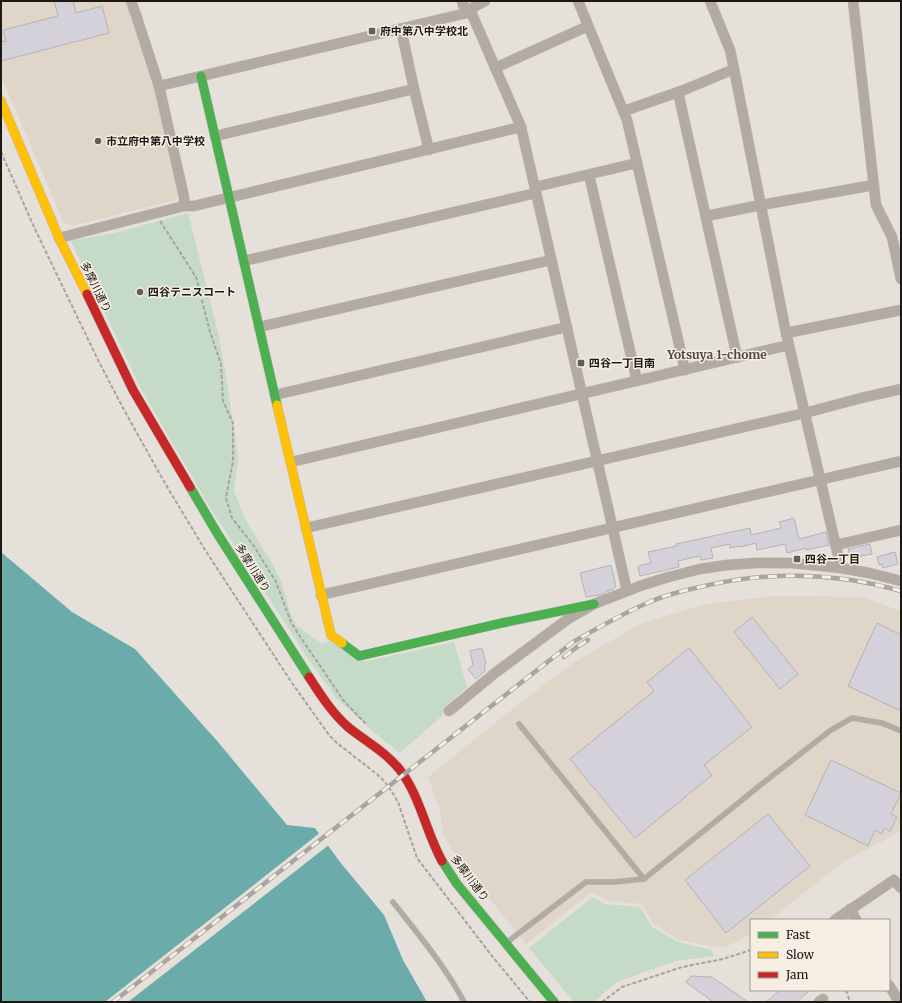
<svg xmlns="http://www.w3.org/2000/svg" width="902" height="1003" viewBox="0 0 902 1003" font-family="Merriweather,'Noto Sans JP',serif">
  <rect width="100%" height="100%" fill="#e5e0da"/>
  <g fill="#dfd5c9">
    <path d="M1,1H126L132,16L155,89L178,194L174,200L72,226L64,223L1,76Z"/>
    <path d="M774,596L862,597L901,611V831L845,861L797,898L770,920H751V934L726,947L707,946L678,939L654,924L641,904L607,900L593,893L588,895L526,944L460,862L443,834L440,809L428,777L525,699L573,663L640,624L705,604Z"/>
  </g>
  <g fill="#c5dbc8">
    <path d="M188,213L218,332L225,370L238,456L234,491L247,523L270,559L281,581L290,612L296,625L322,644L331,640L357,660L367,661L454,642L467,687L446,706L442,716L400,753L375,733L337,699L309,660L212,511L140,387L71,241L119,232Z"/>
    <path d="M593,897L605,904L640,907L652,927L678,942L712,950L714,956L675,961L617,982L593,1002H574L529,948Z"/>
  </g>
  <path fill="#6bacaa" d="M1,552L72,612L135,649L218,742L287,825L315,828L340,862L384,915L403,960L427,1002H1Z"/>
  <path fill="#e5e0da" d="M321,832L330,844L128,1002H105Z"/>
  <g fill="#d4d1db" stroke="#b5b3b2">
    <path d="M54,1H73L76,13L102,6L109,33L1,61V42L6,41L3,30L58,16Z"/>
    <path d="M794,518L799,539L826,532L829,545L806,550V548L787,553L785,544L757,550L756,543L740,547L739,546L730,548V544L711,548L713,558L701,560L700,556L678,561L679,567L640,576L638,566L651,563L648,552L677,546L676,544L750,528L751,535L781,528L779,522Z"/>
    <path d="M870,544L872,554L850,558L848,549Z"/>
    <path d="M895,552L898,564L883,568L882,564L879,565L877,557Z"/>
    <path d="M611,565L616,586L613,589L600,595L586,597L580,573Z"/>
    <path d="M752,617L798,674L780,689L734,632Z"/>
    <path d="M877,623L901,635V711L848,686Z"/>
    <path d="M482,648L486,663L484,666L485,668V669L486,670L476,679L468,669L473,665L470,651Z"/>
    <path d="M689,648L752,727L704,765L712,775L635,838L570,759L654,691L647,682Z"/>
    <path d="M831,760L901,793L891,814L897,817L890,831L884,828L882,834L875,830L868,846L805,815Z"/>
    <path d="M768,814L810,866L726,933L685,880Z"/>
    <path d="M691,976L712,977L748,1002H713L686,982Z"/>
    <path d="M780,990H810L797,1002H766Z"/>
  </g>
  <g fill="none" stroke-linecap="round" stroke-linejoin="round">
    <defs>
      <g id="lane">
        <path d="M519,724L644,879"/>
        <path d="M393,902C418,934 445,966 464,1002"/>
        <path d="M506,943L586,882H614L644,879L763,783L831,730L852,718L882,723L901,731"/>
      </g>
      <g id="street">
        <path d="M131,1L136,15L159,86L184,197V206"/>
        <path d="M462,1L463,5L471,12L521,127L627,591"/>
        <path d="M578,1L627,120L685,370"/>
        <path d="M710,1L730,50L734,69L786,333L841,568"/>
        <path d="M853,1L876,205L892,237L901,279"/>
        <path d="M471,12L472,8L485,1"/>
        <path d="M401,29L414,89L429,150"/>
        <path d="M495,68L588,26"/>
        <path d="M159,86L471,12"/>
        <path d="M678,92L737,357"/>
        <path d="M624,111L684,90L734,69"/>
        <path d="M215,136L414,89"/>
        <path d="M589,175L637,381"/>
        <path d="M535,187L637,163"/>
        <path d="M706,216L761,205L874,185"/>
        <path d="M59,238L184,206H194L521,127"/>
        <path d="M244,261L536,193"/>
        <path d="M259,327L551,260"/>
        <path d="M786,333L901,310"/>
        <path d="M275,395L567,327"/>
        <path d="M291,462L789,345"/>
        <path d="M306,528L805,413L861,398L901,389"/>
        <path d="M836,545L901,530"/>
        <path d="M321,595L901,461"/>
        <path d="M449,711L495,673L568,619L594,604L640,586L665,578L700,569L727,565L755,563H792L841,568L869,573L901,581"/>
        <path d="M850,909L856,920"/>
        <path d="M835,920L894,880L901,888"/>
        <path d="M889,985L899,1002"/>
        <path d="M819,1002L823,999"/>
      </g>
      <g id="fast">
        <path d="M201,76L277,405"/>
        <path d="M190,487L217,533L309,677"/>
        <path d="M342,643L359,656L502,623L594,604"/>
        <path d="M442,861L457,884L554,1002"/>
      </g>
      <g id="slow">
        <path d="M1,101L59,238L87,294"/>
        <path d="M277,405L331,635L342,643"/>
      </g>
      <g id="jam">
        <path d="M87,294L133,390L190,487"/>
        <path d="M309,677C320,694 332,713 348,727C365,741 386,752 400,770C420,796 426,832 442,861"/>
      </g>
    </defs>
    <use href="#lane" stroke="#c0bcb7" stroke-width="6"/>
    <use href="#street" stroke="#c0bcb7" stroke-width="11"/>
    <use href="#fast" stroke="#c0bcb7" stroke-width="10"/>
    <use href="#slow" stroke="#c0bcb7" stroke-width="10"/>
    <use href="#jam" stroke="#c0bcb7" stroke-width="10"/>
    <g stroke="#a9a29e" stroke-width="2" stroke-dasharray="4 2" stroke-linecap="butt">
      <path d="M1,152L34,227L98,360L124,410L166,485L207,553L292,683L329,735L337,743L378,775L385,782L392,792L398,802L417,858L492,956L530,1002"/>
      <path d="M160,221L196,277L210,332L221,364L223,401L233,423V461L226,498L232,518L254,546L276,582L291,622L299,635L344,701L367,725"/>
      <path d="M846,990L850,1002"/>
      <path d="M602,1002L622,987L682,967L723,959L751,950"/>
    </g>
    <use href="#lane" stroke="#b3aaa4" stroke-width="5"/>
    <use href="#street" stroke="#b3aaa4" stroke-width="10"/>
    <use href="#fast" stroke="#4caf50" stroke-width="9"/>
    <use href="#slow" stroke="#ffc107" stroke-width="9"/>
    <use href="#jam" stroke="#c62828" stroke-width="9"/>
    <defs>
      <g id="rail">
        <path d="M564,657L577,647L588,640"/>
        <path d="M113,1002L573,642C596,629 620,615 645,604C662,596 681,591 700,587C767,571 835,572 901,591"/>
      </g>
    </defs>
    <use href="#rail" stroke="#aba4a0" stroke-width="4.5"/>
    <use href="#rail" stroke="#f6eee3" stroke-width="3" stroke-dasharray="9" stroke-linecap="butt"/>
  </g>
  <g fill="#625f5a" stroke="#f6eee3" stroke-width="1.5">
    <rect x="368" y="27" width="8" height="8" rx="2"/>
    <circle cx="98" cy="141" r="4"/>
    <circle cx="140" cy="292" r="4"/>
    <rect x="577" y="359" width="8" height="8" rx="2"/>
    <rect x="793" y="555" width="8" height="8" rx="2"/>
  </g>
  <g text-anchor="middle" stroke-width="3" stroke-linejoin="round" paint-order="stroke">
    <g font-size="11" font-weight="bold" fill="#1c1915" stroke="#f6eee3" text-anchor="start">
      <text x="380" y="35">府中第八中学校北</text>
      <text x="106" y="145">市立府中第八中学校</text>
      <text x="148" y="296">四谷テニスコート</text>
      <text x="589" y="367">四谷一丁目南</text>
      <text x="805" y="563">四谷一丁目</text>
    </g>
    <g font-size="11" fill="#1c1915" stroke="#f6eee3">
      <text transform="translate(96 287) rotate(64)" y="4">多摩川通り</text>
      <text transform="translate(253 568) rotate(58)" y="4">多摩川通り</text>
      <text transform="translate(470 878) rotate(53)" y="4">多摩川通り</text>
    </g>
    <g font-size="12" font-weight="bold" fill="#4f4840" stroke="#f6eee3">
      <text x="717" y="359">Yotsuya 1-chome</text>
    </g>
  </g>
  <rect width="902" height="1003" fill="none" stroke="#1c1915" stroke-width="4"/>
  <rect x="750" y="919" width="140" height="72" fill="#f6eee3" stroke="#9f9991"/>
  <rect x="758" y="932" width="20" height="6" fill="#4caf50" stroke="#9f9991"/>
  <text x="786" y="939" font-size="12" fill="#1c1915">Fast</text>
  <rect x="758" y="952" width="20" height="6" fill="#ffc107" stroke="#9f9991"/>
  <text x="786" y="959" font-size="12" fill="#1c1915">Slow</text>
  <rect x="758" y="972" width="20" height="6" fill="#c62828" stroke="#9f9991"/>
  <text x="786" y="979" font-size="12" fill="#1c1915">Jam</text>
</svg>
